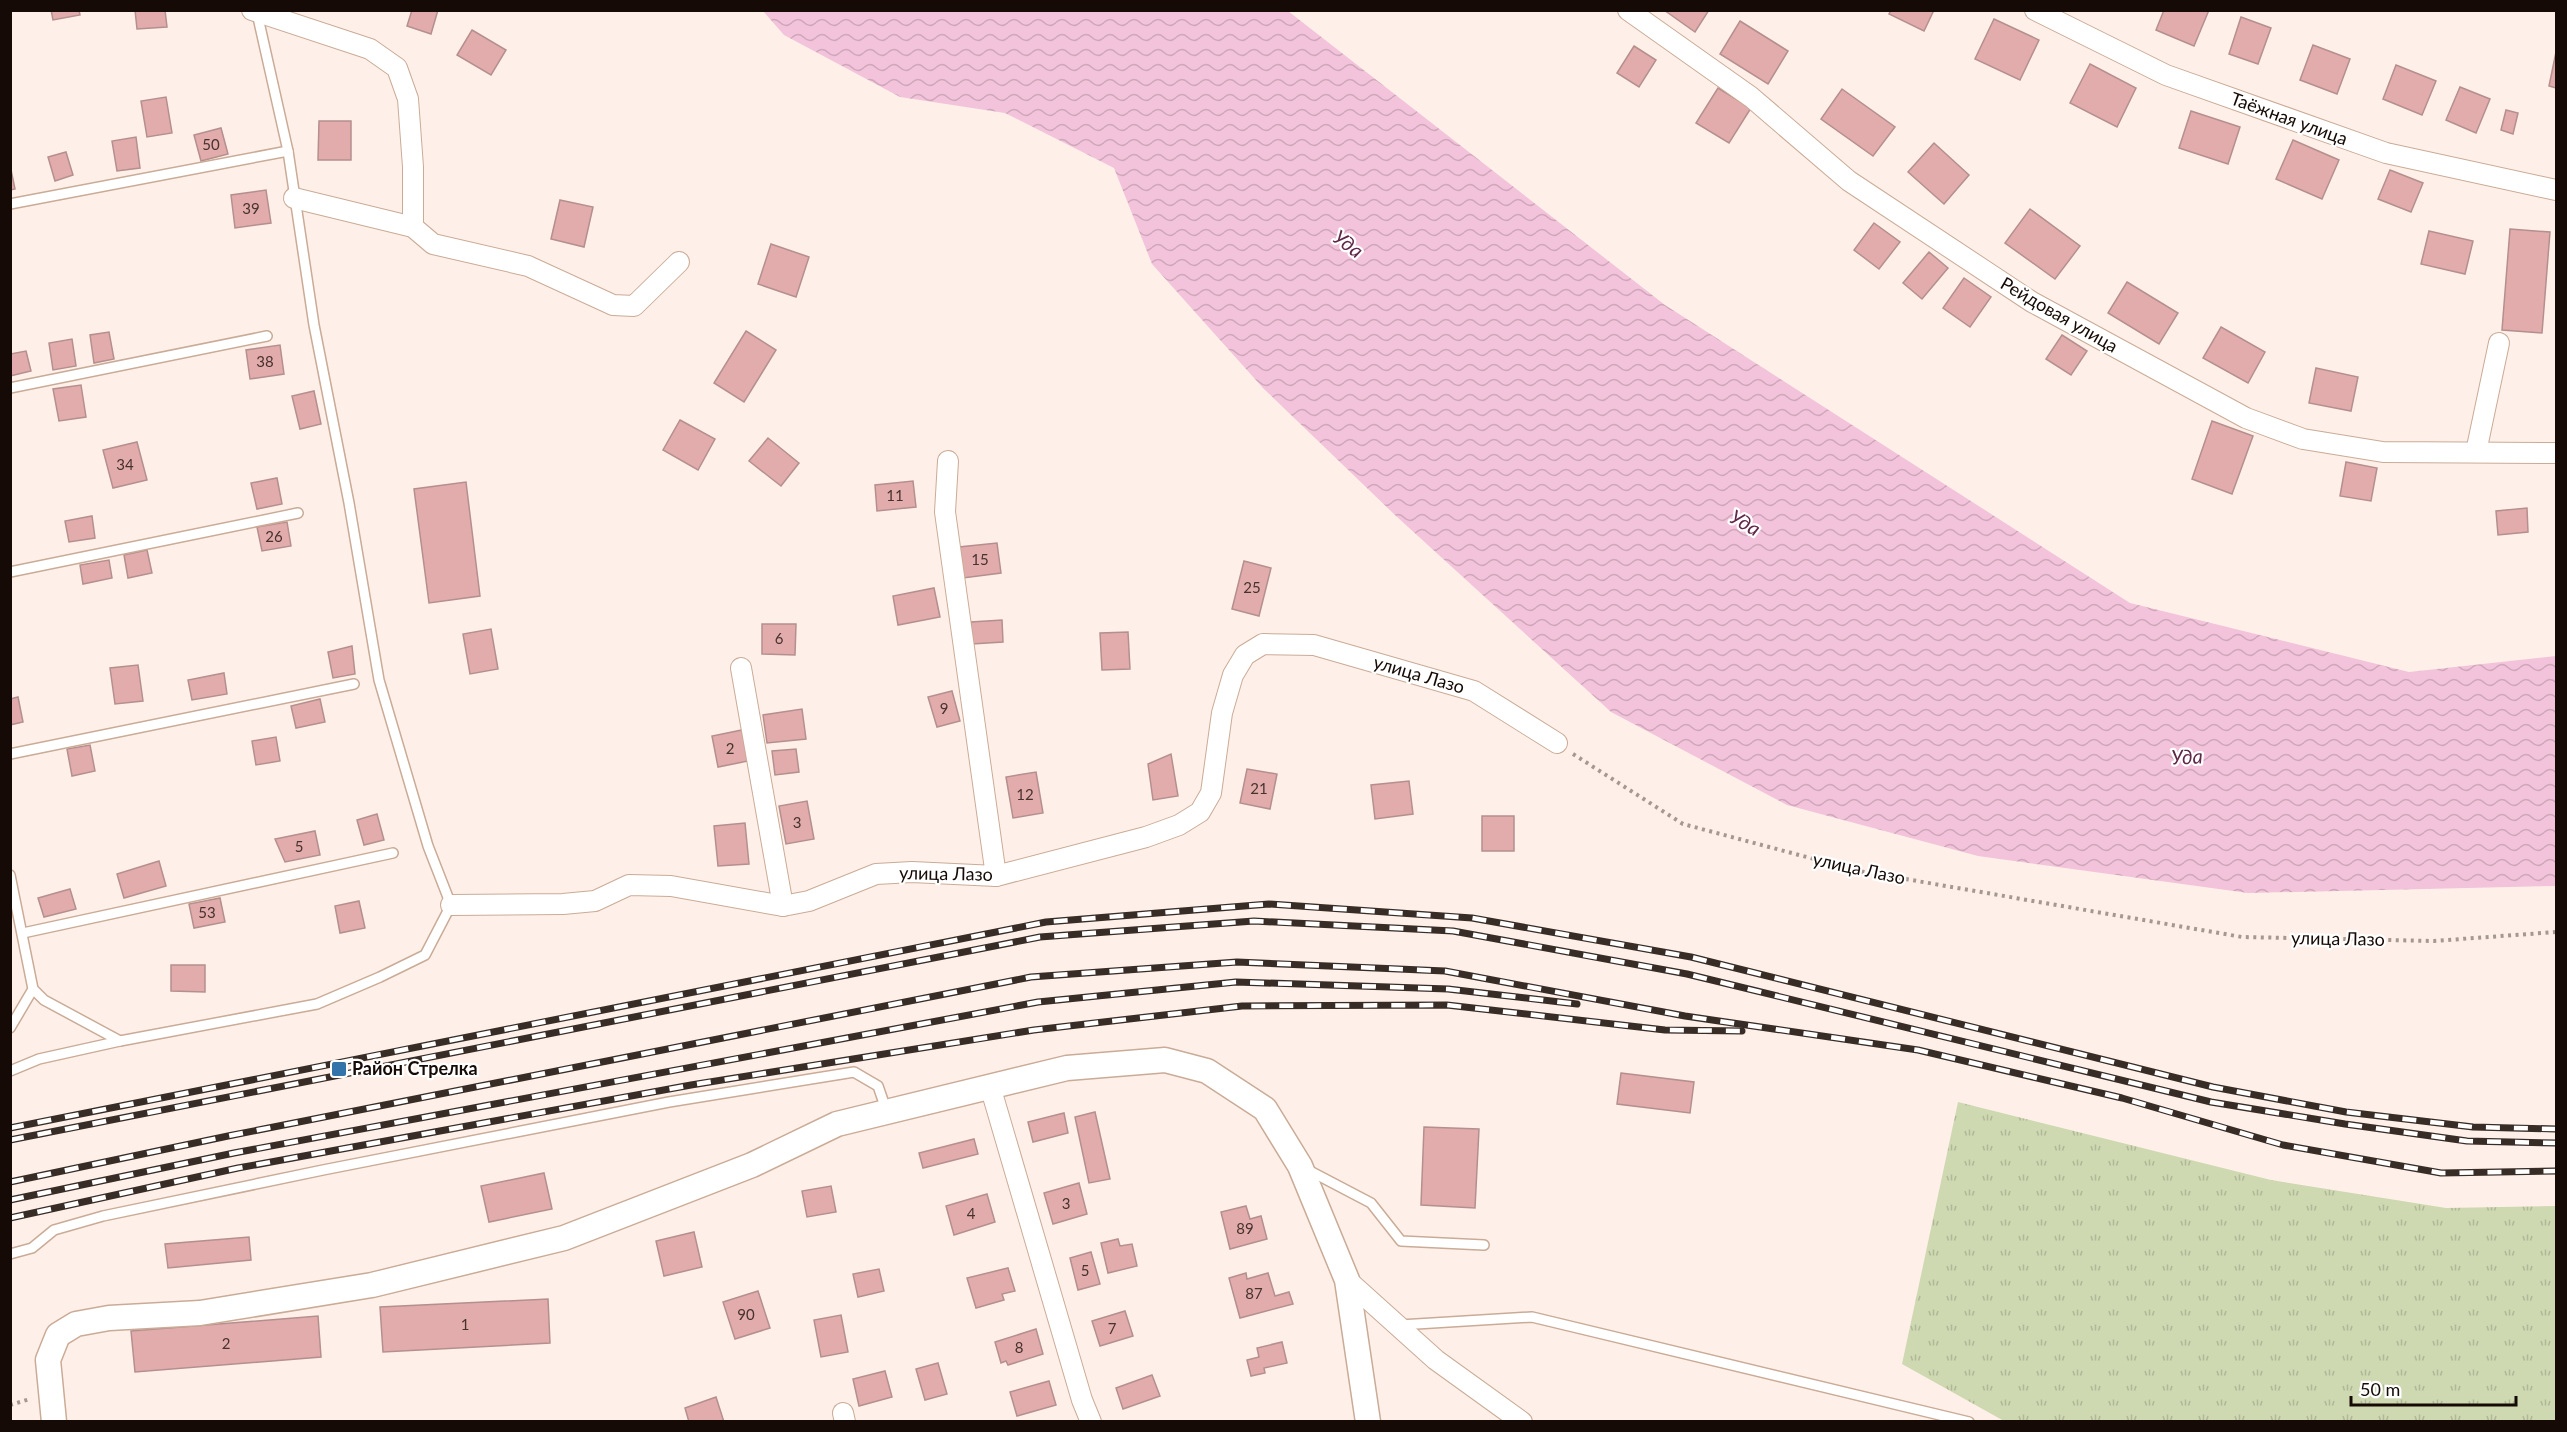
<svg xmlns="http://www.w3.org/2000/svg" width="2567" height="1432" viewBox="0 0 2567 1432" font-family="Lato,sans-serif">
  <defs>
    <pattern id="grass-tufts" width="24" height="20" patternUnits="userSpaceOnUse" patternTransform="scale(1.5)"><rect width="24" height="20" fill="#ced8b1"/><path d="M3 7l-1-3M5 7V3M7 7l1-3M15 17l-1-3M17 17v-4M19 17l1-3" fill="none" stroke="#b0b897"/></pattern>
    <pattern id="water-waves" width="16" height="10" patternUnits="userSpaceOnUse" patternTransform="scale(1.5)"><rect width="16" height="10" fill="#f3c3db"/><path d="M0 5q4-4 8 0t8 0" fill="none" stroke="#cfa6ba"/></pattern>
  </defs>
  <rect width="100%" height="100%" fill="#fef0e8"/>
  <path fill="url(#grass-tufts)" d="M1958,1102L2271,1180L2446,1208L2556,1206V1421H2004L1902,1364Z"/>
  <path fill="url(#water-waves)" d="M763,11H1288L1665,305L2130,603L2409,672L2556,656V886L2248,893L1978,856L1787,805L1611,712L1396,516L1263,388L1152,264L1114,168L1005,113L900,97L784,35Z"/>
  <g fill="#e1acab" stroke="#b58f8e" stroke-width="1.5">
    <path d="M51,10H79L80,15L53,20Z"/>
    <path d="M135,10H165L167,27L137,29Z"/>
    <path d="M412,10H438L431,34L407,26Z"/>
    <path d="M1664,10H1709L1695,32Z"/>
    <path d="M1891,10H1934L1924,31L1889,14Z"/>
    <path d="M2164,10H2209L2194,46L2156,30Z"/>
    <path d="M2241,17L2271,28L2258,64L2229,54Z"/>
    <path d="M1994,19L2039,40L2020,80L1975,59Z"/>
    <path d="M1740,21L1788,51L1768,84L1720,54Z"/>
    <path d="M472,30L506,50L491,75L457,55Z"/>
    <path d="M2313,45L2350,59L2337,94L2300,80Z"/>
    <path d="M1634,46L1656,60L1639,87L1617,73Z"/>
    <path d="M2556,52V88L2549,86Z"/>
    <path d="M2090,64L2136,88L2117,127L2070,103Z"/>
    <path d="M2396,65L2436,81L2422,115L2383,99Z"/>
    <path d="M2460,87L2490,99L2476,133L2446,120Z"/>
    <path d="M1718,88L1751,108L1729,143L1696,123Z"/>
    <path d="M1842,89L1895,127L1873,156L1821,119Z"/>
    <path d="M166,97L172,133L147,137L141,101Z"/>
    <path d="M2506,110L2518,113L2513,134L2501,130Z"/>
    <path d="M2191,111L2240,127L2228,164L2179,148Z"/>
    <path d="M319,121H351V160H318Z"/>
    <path d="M221,128L228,154L201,161L194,135Z"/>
    <path d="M136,137L140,168L117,171L112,141Z"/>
    <path d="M2293,140L2339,160L2322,199L2276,179Z"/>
    <path d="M1934,143L1969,175L1944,204L1908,172Z"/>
    <path d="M66,152L73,175L55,181L48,157Z"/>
    <path d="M10,165L15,189L10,190Z"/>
    <path d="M2390,170L2423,183L2411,212L2378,199Z"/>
    <path d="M266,190L271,223L235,228L231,195Z"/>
    <path d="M560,200L593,207L584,247L551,239Z"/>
    <path d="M2030,209L2080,246L2055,279L2005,243Z"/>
    <path d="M1874,223L1900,242L1879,269L1854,250Z"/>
    <path d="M2510,229L2550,232L2542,333L2502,330Z"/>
    <path d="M2429,231L2473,241L2465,274L2421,264Z"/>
    <path d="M771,244L809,257L796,297L758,284Z"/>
    <path d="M1929,252L1948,268L1922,299L1903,283Z"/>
    <path d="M1964,278L1991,297L1970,327L1943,308Z"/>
    <path d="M2127,282L2178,313L2159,344L2108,313Z"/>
    <path d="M2221,327L2265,352L2248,383L2203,358Z"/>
    <path d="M746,331L776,350L744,402L714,383Z"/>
    <path d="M109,332L114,359L94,363L90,335Z"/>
    <path d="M2062,335L2087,351L2071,375L2046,359Z"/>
    <path d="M72,339L76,366L53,370L49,343Z"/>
    <path d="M280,345L284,374L250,379L246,350Z"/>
    <path d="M26,351L31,371L10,376V354Z"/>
    <path d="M2316,368L2358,377L2351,411L2309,403Z"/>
    <path d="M81,385L86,417L59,421L53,389Z"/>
    <path d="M314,391L321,424L300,429L292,396Z"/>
    <path d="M680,420L715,439L698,470L663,450Z"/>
    <path d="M2212,421L2253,436L2232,494L2192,479Z"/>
    <path d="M768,438L799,463L781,486L749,461Z"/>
    <path d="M137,442L147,480L113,488L103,450Z"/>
    <path d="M2346,462L2377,468L2371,501L2340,496Z"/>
    <path d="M277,478L282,504L257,509L251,483Z"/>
    <path d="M913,481L916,507L877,511L875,485Z"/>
    <path d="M466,482L480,596L429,603L414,489Z"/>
    <path d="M2527,508L2528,532L2498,535L2496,511Z"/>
    <path d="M92,516L95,538L69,542L65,521Z"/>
    <path d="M287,522L291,546L262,551L257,527Z"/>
    <path d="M997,543L1001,573L963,578L959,547Z"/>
    <path d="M147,550L152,573L128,578L124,555Z"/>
    <path d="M109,560L112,578L83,584L80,565Z"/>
    <path d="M1244,561L1271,568L1259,616L1232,609Z"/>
    <path d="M934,588L940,617L898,625L893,596Z"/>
    <path d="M1002,620L1003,642L972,644L971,622Z"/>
    <path d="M762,624H796L795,655L762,654Z"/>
    <path d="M491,629L498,669L470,674L463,634Z"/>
    <path d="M1128,632L1130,669L1102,670L1100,633Z"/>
    <path d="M352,646L355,674L333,678L328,652Z"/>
    <path d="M138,665L143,701L115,704L110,668Z"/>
    <path d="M224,673L227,694L192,700L188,680Z"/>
    <path d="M952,691L960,721L937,727L928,697Z"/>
    <path d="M18,697L23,722L10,725V699Z"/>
    <path d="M320,699L325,722L296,728L291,706Z"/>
    <path d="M802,709L806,739L767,743L763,715Z"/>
    <path d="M742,730L748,761L718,767L712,736Z"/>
    <path d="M276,737L280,761L256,765L252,741Z"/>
    <path d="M90,745L95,771L72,776L67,749Z"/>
    <path d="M796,749L799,772L775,775L772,751Z"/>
    <path d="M1171,754L1178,796L1153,800L1148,764Z"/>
    <path d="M1247,769L1277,774L1270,809L1240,803Z"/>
    <path d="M1036,772L1043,813L1013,818L1006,777Z"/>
    <path d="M1409,781L1413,814L1375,819L1371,785Z"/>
    <path d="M807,801L814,839L786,844L779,806Z"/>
    <path d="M377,814L384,840L364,845L357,820Z"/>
    <rect x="1482" y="816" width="32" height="35"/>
    <path d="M745,823L749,864L718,866L714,826Z"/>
    <path d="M315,831L320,855L285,862L275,839Z"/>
    <path d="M159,861L166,886L124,898L117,874Z"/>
    <path d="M70,889L76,909L44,917L38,898Z"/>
    <path d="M220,898L225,922L194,928L189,904Z"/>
    <path d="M359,901L365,928L340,933L335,906Z"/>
    <path d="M171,965H205V992L171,991Z"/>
    <path d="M1621,1073L1694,1082L1690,1113L1617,1104Z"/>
    <path d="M1095,1112L1110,1179L1089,1183L1075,1117Z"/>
    <path d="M1064,1113L1068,1133L1033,1142L1028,1122Z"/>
    <path d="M1424,1127L1479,1129L1475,1208L1421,1205Z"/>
    <path d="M974,1139L978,1154L923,1168L919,1153Z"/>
    <path d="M544,1173L552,1209L489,1222L481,1186Z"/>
    <path d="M1079,1183L1087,1214L1053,1224L1044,1193Z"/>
    <path d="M831,1186L836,1212L807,1217L802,1191Z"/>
    <path d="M987,1194L995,1222L954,1235L946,1206Z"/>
    <path d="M1246,1206L1250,1219L1261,1216L1267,1239L1230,1249L1221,1212Z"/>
    <path d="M694,1232L702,1267L664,1276L656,1241Z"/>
    <path d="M249,1237L251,1260L168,1268L165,1244Z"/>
    <path d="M1118,1239L1120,1246L1132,1244L1137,1266L1108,1273L1101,1243Z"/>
    <path d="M1091,1252L1100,1284L1078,1290L1070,1258Z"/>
    <path d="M1008,1268L1015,1291L1002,1294L1004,1300L976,1308L967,1278Z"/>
    <path d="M879,1269L884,1291L858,1297L853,1274Z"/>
    <path d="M1246,1273L1247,1279L1268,1273L1275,1296L1289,1292L1293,1304L1240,1318L1229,1278Z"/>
    <path d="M758,1291L770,1328L735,1339L723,1302Z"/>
    <path d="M548,1299L550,1343L383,1352L380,1307Z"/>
    <path d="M1125,1311L1133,1336L1100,1346L1092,1321Z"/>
    <path d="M841,1315L848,1352L821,1357L814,1320Z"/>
    <path d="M318,1316L321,1357L135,1372L131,1331Z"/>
    <path d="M1036,1329L1043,1354L1008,1365L1006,1361L1001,1363L995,1342Z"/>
    <path d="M1282,1342L1287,1363L1264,1368L1265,1373L1251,1376L1247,1360L1259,1357L1257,1348Z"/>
    <path d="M938,1363L947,1394L925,1400L916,1369Z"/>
    <path d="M885,1371L892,1397L859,1406L853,1379Z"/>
    <path d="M1152,1375L1160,1396L1123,1409L1116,1388Z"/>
    <path d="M1049,1381L1056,1405L1017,1416L1010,1392Z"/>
    <path d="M716,1397L724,1422H689L685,1408Z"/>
  </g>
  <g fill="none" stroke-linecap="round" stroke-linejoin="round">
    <defs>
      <g id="service">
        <path d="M10,204L288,151"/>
        <path d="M10,388L267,336"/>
        <path d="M10,572L298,513"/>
        <path d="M10,754L354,684"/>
        <path d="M10,875L33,989L44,1000L120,1041"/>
        <path d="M23,933L393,853"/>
        <path d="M10,1028L33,989"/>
        <path d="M10,1071L39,1059L120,1041L317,1004L380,977L425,955L451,905L428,846L379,680L349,503L314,325L288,151L257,13"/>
        <path d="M1308,1170L1371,1203L1401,1241L1484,1245"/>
        <path d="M10,1254L32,1248L54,1230L103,1216L323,1170L669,1102L854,1072L878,1086L887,1112"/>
        <path d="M1400,1325L1532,1317L1969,1422"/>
      </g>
      <g id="minor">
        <path d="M252,10L370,49L397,68L408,99L413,167V227L433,244L528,266L613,305L634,306L679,262"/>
        <path d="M1628,10L1751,97L1849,181L2032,302L2246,418L2303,439L2383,452L2556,453"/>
        <path d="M2035,10L2166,75L2386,153L2556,190"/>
        <path d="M294,198L413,227"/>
        <path d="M2476,452L2499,343"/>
        <path d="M948,461L945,512L996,876"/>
        <path d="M741,668L783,906"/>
        <path d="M451,905L563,904L595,901L629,885L671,886L783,906L809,901L876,874L912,872L996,876L1146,837L1179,825L1200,812L1211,793L1222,713L1233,675L1245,655L1263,644L1314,645L1474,691L1557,743"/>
        <path d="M990,1086L1082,1400L1091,1422"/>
        <path d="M1347,1280L1436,1360L1522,1422"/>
        <path d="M843,1413L845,1422"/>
      </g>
      <path id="tertiary" d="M54,1422L48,1360L58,1335L76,1324L109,1318L200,1313L372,1285L564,1238L752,1165L837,1124L1067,1068L1165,1060L1207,1071L1265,1109L1300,1166L1347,1280L1368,1422"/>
    </defs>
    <use href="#service" stroke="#caab97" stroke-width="12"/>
    <use href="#minor" stroke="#caab97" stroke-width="22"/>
    <use href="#tertiary" stroke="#caab97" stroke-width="27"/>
    <g stroke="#a59891" stroke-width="4" stroke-dasharray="3 4.5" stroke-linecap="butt">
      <path d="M1573,754L1683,824L1859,871L2242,937L2434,941L2556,932"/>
      <path d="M10,1405L30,1399"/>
    </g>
    <use href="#service" stroke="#fff" stroke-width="9"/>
    <use href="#minor" stroke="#fff" stroke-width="20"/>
    <use href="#tertiary" stroke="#fff" stroke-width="24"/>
    <defs>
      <g id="rail">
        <path d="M10,1128L1046,922L1269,904L1472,918L1691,957L2213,1087L2346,1112L2473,1127L2556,1129"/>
        <path d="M10,1140L1040,937L1254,921L1453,931L1687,974L2211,1102L2345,1124L2467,1141L2556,1143"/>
        <path d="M10,1182L228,1136L1031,977L1237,962L1445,971L1685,1016L1918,1050L2122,1098L2283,1145L2441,1173L2556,1171"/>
        <path d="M10,1200L234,1153L1038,1002L1236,982L1448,989L1577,1004"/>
        <path d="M10,1218L238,1168L691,1085L1034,1030L1242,1006L1447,1005L1665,1030L1742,1031"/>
      </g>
    </defs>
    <use href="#rail" stroke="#382c27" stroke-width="7"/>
    <use href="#rail" stroke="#fff" stroke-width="4.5" stroke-dasharray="14" stroke-linecap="butt"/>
  </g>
  <rect fill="#3274aa" stroke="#fff" stroke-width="2" x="331" y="1061" width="16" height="16" rx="3"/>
  <g text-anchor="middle" stroke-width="4.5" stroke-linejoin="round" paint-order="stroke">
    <g font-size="15" fill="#48322e">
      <text x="211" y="150">50</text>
      <text x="251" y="214">39</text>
      <text x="265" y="367">38</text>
      <text x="125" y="470">34</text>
      <text x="895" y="501">11</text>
      <text x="274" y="542">26</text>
      <text x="980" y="565">15</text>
      <text x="1252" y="593">25</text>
      <text x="779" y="644">6</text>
      <text x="944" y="714">9</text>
      <text x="730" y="754">2</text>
      <text x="1259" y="794">21</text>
      <text x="1025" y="800">12</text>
      <text x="797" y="828">3</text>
      <text x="299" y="852">5</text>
      <text x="207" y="918">53</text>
      <text x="1066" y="1209">3</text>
      <text x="971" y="1219">4</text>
      <text x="1245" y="1234">89</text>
      <text x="1085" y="1276">5</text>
      <text x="1254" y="1299">87</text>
      <text x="746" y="1320">90</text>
      <text x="465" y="1330">1</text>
      <text x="1112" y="1334">7</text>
      <text x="226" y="1349">2</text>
      <text x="1019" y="1353">8</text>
    </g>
    <g font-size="18" fill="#150a05" stroke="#fff">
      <text transform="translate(2289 119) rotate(20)" y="6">Таёжная улица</text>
      <text transform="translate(2059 315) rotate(30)" y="6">Рейдовая улица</text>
      <text transform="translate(1419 675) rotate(16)" y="6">улица Лазо</text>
      <text transform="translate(1859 869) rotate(12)" y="6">улица Лазо</text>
      <text transform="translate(946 874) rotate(1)" y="6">улица Лазо</text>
      <text transform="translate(2338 939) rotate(1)" y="6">улица Лазо</text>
    </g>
    <g font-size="18" font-weight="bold" fill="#150a05" stroke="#fff" text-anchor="start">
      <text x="352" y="1075">Район Стрелка</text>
    </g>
    <g font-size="20" font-style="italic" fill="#602748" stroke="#fff">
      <text transform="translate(1348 244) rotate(37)" y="7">Уда</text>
      <text transform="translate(1745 523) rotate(30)" y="7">Уда</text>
      <text transform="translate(2187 757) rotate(-2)" y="7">Уда</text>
    </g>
  </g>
  <rect width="2567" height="1432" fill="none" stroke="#150a05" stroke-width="24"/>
  <path d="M2351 1396v9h165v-9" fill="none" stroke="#150a05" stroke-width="3"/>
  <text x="2360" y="1396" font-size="18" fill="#150a05" stroke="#ffffff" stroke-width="4.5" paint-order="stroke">50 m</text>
</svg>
